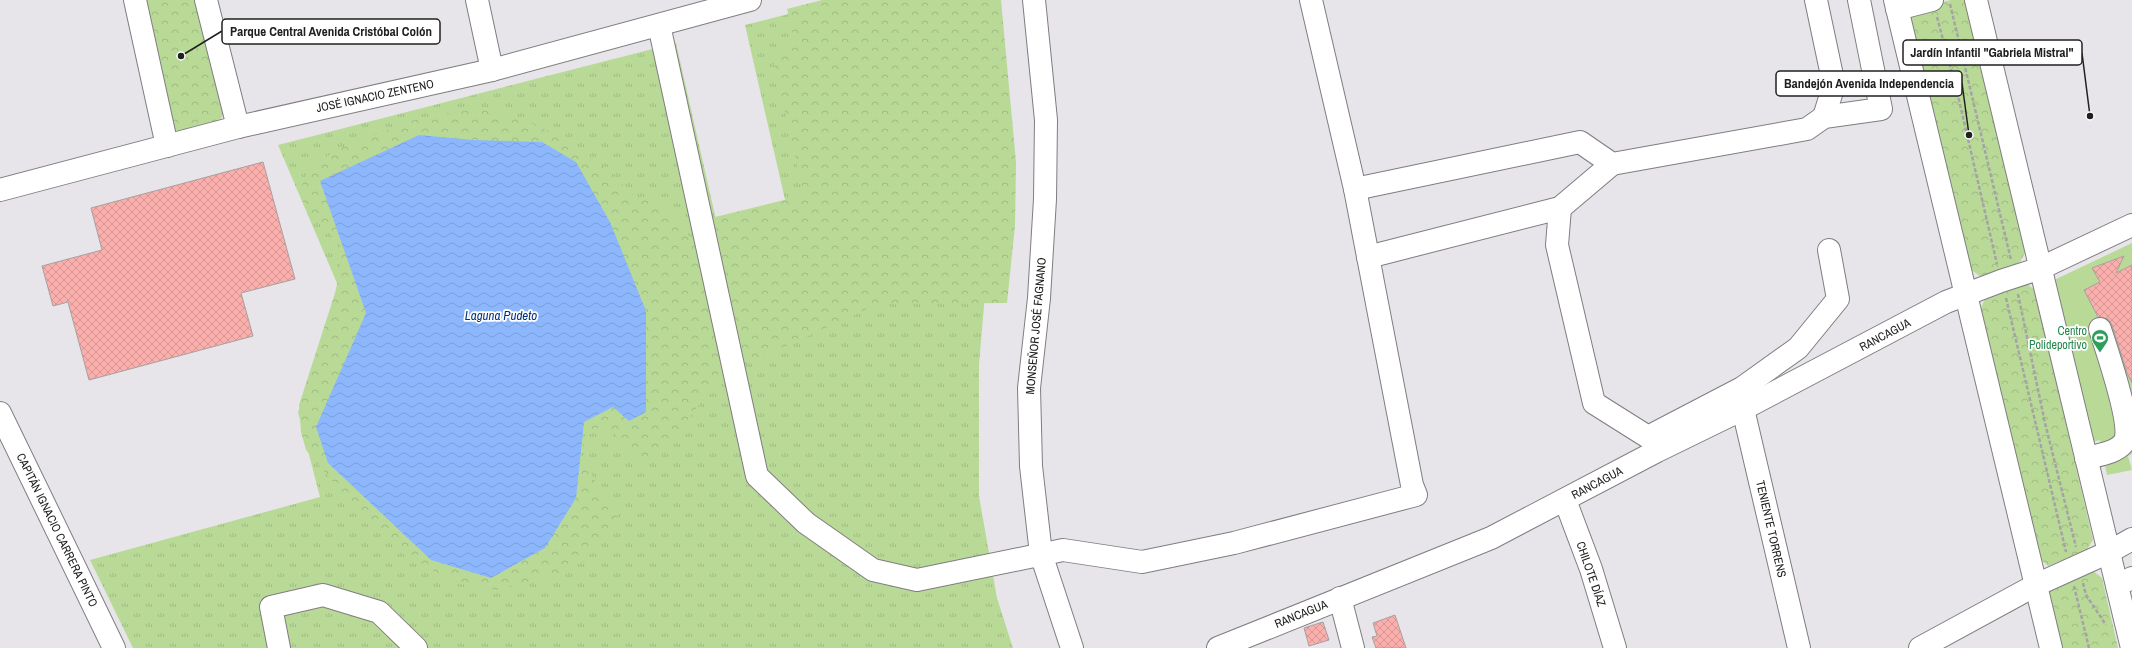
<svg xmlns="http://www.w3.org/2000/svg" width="2132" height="648" viewBox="0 0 2132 648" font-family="'Archivo Narrow',sans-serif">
  <defs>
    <pattern id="grass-tufts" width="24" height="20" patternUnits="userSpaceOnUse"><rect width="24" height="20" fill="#b9da97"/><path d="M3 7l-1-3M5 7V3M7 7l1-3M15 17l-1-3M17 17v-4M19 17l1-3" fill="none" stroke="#9fbb82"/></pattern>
    <pattern id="park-crowns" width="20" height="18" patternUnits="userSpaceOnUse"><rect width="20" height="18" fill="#b9da97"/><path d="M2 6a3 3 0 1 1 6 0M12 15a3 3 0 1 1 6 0" fill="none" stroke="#9fbb82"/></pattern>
    <pattern id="water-waves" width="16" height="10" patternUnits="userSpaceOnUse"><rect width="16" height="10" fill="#8db7fd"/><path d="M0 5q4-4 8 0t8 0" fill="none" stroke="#799dd9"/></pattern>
    <pattern id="building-cross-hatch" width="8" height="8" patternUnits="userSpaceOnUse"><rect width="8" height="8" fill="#faafac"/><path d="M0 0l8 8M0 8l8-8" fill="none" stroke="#d69694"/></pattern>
  </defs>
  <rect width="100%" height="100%" fill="#e7e5e9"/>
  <path fill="url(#grass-tufts)" d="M843,0L994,187L979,365V496L997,598L1013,648H133L90,560L320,497L298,412L345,302L278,145L676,43L717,224L786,204L745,25Z"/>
  <g fill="url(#park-crowns)">
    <path d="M140,0H196L224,112L220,121L179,132L168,126Z"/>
    <path d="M822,0H1001L1016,162L1015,226L1007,303L878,304L740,367L711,218L804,195L774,64L793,34L787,9Z"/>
    <path d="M1951,0H1966L1972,5L2025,253L2018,266L1981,277L1970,269L1911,18L1917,8Z"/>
    <path d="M481,110L515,117L568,139L613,175L634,196L666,206L695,244L719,340V373L704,398L664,453L639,461L632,457L613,432L597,428L583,437L584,460L599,488L620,512L584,561L556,576L530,581L496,590L456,583L400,552L353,505L306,450L301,432L299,405L335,293L340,271L341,246L304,206L300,190L310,166L347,145L410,121L452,112Z"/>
    <path d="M2024,282L2035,290L2093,540L2086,551L2048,566L2037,556L1979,312L1985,299Z"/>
    <path d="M2092,570L2102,578L2118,648H2059L2047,595L2053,585Z"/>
  </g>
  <path fill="#b9da97" d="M2132,243V454L2128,456L2132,470L2107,475L2100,440L2089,443L2052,281Z"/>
  <path fill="url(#water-waves)" d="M419,135L474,140L542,142L576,162L610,222L646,311V412L629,421L613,407L584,422L576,498L545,548L491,578L431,560L328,463L316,427L366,313L320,181Z"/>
  <g fill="url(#building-cross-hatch)" stroke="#a6a1a1">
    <path d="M263,162L295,279L241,293L253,336L89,380L68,302L53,306L42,266L102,250L91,208Z"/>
    <path d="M2124,256L2116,273L2132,265V383L2127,373L2112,325L2108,319L2098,317L2084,290L2100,282L2092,268Z"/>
    <path d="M1395,615L1406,648H1376L1372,637L1377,636L1373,623Z"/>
    <path d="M1323,622L1329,640L1309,646L1304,628Z"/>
  </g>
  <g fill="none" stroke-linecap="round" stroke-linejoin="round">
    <defs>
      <g id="minor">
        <path d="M135,0L167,146"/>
        <path d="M206,0L238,127"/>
        <path d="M477,0L492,70"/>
        <path d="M1034,0L1046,120L1045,199L1039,298L1029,388L1031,466L1041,554L1072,648"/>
        <path d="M1816,0L1834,85L1824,117"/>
        <path d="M1897,9L1932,0"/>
        <path d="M659,25L757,476L806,523L873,570L917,580L1063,550L1142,562L1234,543L1416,495L1412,485L1355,189L1311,0"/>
        <path d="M1355,189L1580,142L1612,164L1807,129L1824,117L1881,109L1859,0"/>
        <path d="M0,190L238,127L492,70L750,0"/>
        <path d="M1560,208L1557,245L1594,403L1648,437L1742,388L1798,348L1838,299L1829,250"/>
        <path d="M1368,257L1560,208L1612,164"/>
        <path d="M1743,409L1799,648"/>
        <path d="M0,413L114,648"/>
        <path d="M2086,458C2099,455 2117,453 2125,441C2132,423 2107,351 2100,329"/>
        <path d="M1565,500L1591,569L1615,648"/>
        <path d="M2117,585L2132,578"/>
        <path d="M1340,598L1353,648"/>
        <path d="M279,648L271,607L323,595L379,612L416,648"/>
        <path d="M1218,648L1491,538L1657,451L1743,409L1946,302L2001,281L2041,268L2132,225"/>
        <path d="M1920,648L2036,585L2109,552L2132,539"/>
      </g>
      <g id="major">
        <path d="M1895,0L2051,648"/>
        <path d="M1976,0L2132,648"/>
      </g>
    </defs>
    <use href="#minor" stroke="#7f7d81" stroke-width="24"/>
    <use href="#major" stroke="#7f7d81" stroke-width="24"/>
    <g stroke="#a5a3a6" stroke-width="2.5" stroke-dasharray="4 2" stroke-linecap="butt">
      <path d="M1950,4L2011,260"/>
      <path d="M1937,17L1959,100L1997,264"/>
      <path d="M2018,294L2045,423L2076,547"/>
      <path d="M2006,298L2066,552"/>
      <path d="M2083,583L2086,595L2106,625"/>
      <path d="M2074,586L2089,648"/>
    </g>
    <use href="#minor" stroke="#fff" stroke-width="22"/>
    <use href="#major" stroke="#fff" stroke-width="22"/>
  </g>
  <defs>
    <symbol id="stadium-pin" viewBox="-11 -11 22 30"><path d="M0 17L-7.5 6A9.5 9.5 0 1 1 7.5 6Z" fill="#2e9e5b" stroke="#fff"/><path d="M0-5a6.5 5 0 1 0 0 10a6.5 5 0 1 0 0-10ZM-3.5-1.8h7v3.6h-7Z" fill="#fff"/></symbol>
  </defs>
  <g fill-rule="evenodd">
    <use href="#stadium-pin" x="2090" y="328" width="20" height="27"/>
  </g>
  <g text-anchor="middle" stroke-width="3.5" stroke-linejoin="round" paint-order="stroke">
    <g font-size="12" fill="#212021" stroke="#fff">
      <text transform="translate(375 96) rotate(-12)" y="4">JOSÉ IGNACIO ZENTENO</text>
      <text transform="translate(1036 326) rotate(-85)" y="4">MONSEÑOR JOSÉ FAGNANO</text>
      <text transform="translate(1885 335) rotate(-28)" y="4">RANCAGUA</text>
      <text transform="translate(1597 483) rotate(-28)" y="4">RANCAGUA</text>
      <text transform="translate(1771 529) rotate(77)" y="4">TENIENTE TORRENS</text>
      <text transform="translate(57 530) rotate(64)" y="4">CAPITÁN IGNACIO CARRERA PINTO</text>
      <text transform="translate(1591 574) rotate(71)" y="4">CHILOTE DÍAZ</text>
      <text transform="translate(1301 614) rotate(-22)" y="4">RANCAGUA</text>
    </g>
    <g font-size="12" fill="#27864d" stroke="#fff" text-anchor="end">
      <text x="2087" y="335">Centro<tspan x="2087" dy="14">Polideportivo</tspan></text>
    </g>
    <g font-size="13" font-style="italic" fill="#00307e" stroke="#fff">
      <text x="501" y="320">Laguna Pudeto</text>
    </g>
  </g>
  <path fill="none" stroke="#212021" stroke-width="1.5" d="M181 56L222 31M2090 116L2082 53M1969 135L1962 83"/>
  <g fill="#212021" stroke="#fff" stroke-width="1.5">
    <circle cx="181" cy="56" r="4"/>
    <circle cx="2090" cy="116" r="4"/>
    <circle cx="1969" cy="135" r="4"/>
  </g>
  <g fill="#fff" stroke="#212021" stroke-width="1.5">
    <rect x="222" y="19" width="218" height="25" rx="4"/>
    <rect x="1903" y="40" width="179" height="25" rx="4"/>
    <rect x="1776" y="71" width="186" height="25" rx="4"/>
  </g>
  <g font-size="13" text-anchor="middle" font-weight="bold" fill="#212021">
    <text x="331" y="36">Parque Central Avenida Cristóbal Colón</text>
    <text x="1992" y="57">Jardín Infantil "Gabriela Mistral"</text>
    <text x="1869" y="88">Bandejón Avenida Independencia</text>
  </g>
</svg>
